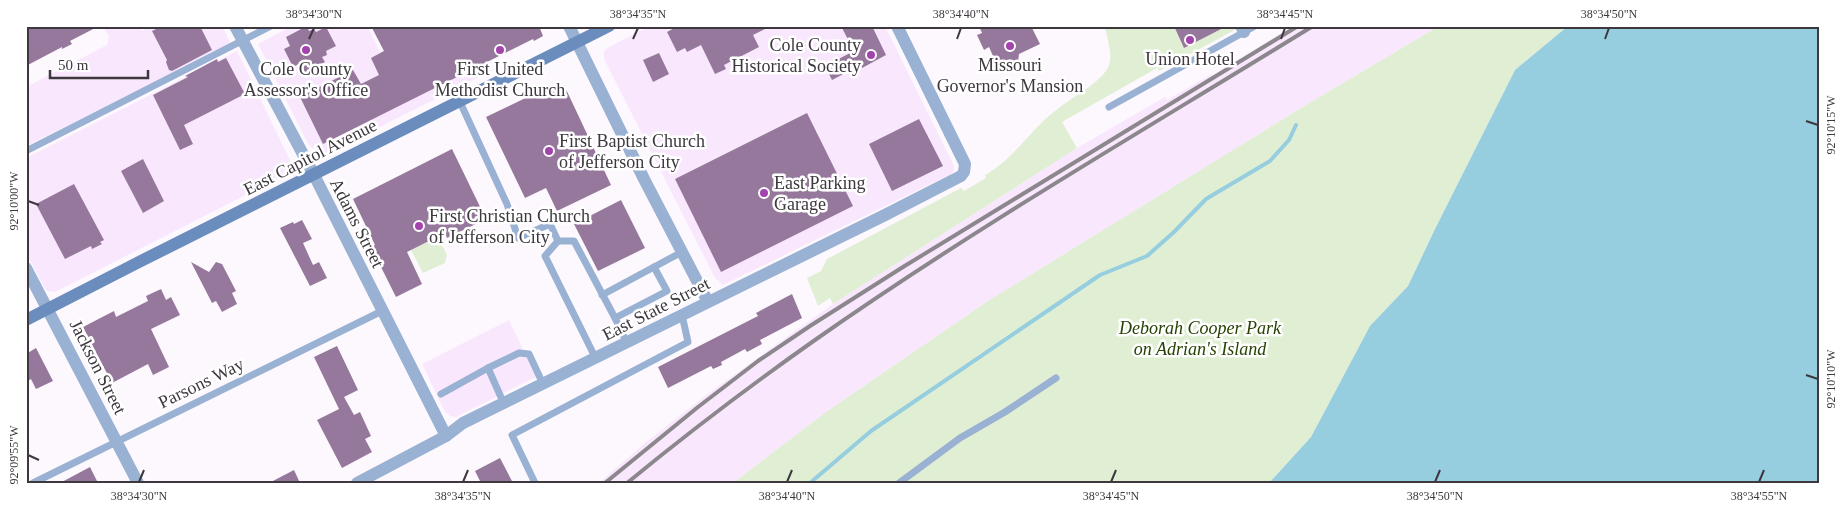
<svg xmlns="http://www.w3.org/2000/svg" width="1845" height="509" viewBox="0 0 1845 509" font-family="'Times New Roman',serif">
  <rect width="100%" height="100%" fill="#fdf8fe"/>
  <g fill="#f9e7fd">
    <path d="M103,26H140L142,31L151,26H222L231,44L26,146V87L107,45L109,37Z"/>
    <path d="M292,26H367L380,52L432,26H465L487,73L326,154H320L308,144L258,44Z"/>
    <path d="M650,26H885L954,166V170L951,174L723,285L715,278L604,59V51L609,47Z"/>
    <path d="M1293,26H1439L1301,108L988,301L826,412L733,483H599L645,443L706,395L833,304L1077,148L1165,97L1167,100L1212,74L1213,75Z"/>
    <path d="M237,51L292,164L291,172L55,292L47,291L44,287L26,253V158Z"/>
    <path d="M509,320L536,377L456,417L450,416L445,412L422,364Z"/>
  </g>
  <g fill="#e0efd4">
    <path d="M1105,26H1242L1159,71L1157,68L1062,122L1077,148L833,304L830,298L818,306L807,278L821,271L827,259L961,188L964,191L986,178L985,175C1013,160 1030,130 1055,111C1069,99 1096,85 1106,71C1115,58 1107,40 1105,26Z"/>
    <path d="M1439,26H1568L1515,70L1435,229L1408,286L1370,326L1311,437L1269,483H733L826,412L988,301L1301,108Z"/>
    <path d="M438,237L447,255L445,263L423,273L411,250Z"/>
  </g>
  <path fill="#96cedf" d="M1568,26H1819V483H1269L1311,437L1370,326L1408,286L1435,229L1515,70Z"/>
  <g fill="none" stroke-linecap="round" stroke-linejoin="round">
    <path stroke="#96cedf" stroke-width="4" d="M810,483L871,431L1100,275L1147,256L1174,232L1206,199L1270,161L1289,140L1296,125"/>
  </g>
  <g fill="#95789b">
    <path d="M26,26H99L70,41L72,44L62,49V47L26,66Z"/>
    <path d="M162,26H200L212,50L172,71L169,70L166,62L167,60L152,31Z"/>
    <path d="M307,26L309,31L314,29L316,32L326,27L336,46L326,51L327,55L322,57L325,62L304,73L299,64L293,67L284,49L290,46L286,37Z"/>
    <path d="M371,26H539L543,36L534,41L533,39L323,144L300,97L353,70L361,84L379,75L371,58L384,51Z"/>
    <path d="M678,26H771L753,35L759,47L724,65L726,69L715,74L701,45L687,52L685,48L677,52L667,32Z"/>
    <path d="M841,26H872L886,55L862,68L861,65L832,80L825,66L854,51Z"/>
    <path d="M979,26H1031L1040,44L1019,54L1018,62L1012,65L1007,61L997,65L989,47L984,50L977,35L982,33Z"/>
    <path d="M1174,26H1227L1184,48Z"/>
    <path d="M659,53L669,74L653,82L643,60Z"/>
    <path d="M226,58L245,94L184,125L193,144L180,150L153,95L188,77L185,76L217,59L218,62Z"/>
    <path d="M564,85L611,185L557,211L546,188L525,198L486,117L544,89L550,92Z"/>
    <path d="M807,113L853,206L721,272L675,179Z"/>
    <path d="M919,119L943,166L892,191L869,144Z"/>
    <path d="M452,149L486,219L447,238L445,233L407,252L422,284L396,297L371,247L375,245L353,199Z"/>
    <path d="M143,159L164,201L143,213L121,171Z"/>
    <path d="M74,184L104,240L100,242L102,244L92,249L91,246L65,259L36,204Z"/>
    <path d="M621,200L645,248L598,271L574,224Z"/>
    <path d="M302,220L312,239L303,243L313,265L319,262L327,278L310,286L280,228L293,222L294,224Z"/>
    <path d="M191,262L209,272L216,262L222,264L236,291L232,293L237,304L222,312L216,301L212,303Z"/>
    <path d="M161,289L166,300L171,297L180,315L151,329L169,367L153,375L148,364L112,383L83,327L114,311L116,317L148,301L146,296Z"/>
    <path d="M792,294L802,318L760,340L762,344L747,352L745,349L721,362L722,365L713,369L711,366L668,388L658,367L758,316L756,313Z"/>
    <path d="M337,346L358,390L344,397L354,415L360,412L371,436L365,439L372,452L342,468L317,420L339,409L314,357Z"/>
    <path d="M36,348L53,381L36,389L31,379L26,382V354Z"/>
    <path d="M500,458L513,483H481L475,471Z"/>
    <path d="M90,467L98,483H60Z"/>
    <path d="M294,470L300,483H269Z"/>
  </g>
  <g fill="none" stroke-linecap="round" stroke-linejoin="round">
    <g stroke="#99b1d2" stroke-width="7">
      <path d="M460,102L507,204L518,238L550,224L558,241"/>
      <path d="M1109,107L1255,26"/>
      <path d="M26,151L271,26"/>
      <path d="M558,241H574L615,318L667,291L654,267L602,295"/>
      <path d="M558,241L545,256L596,359"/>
      <path d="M654,267L682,252"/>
      <path d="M615,318L627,343"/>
      <path d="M441,394L488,368"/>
      <path d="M504,404L488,368L519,353L529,354L543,384"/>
      <path d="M33,483L382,311"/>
      <path d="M535,483L512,435L688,342L682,315"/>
      <path d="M899,483L960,438L1005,412L1056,378"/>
    </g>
    <g stroke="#99b1d2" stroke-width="12">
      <path d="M235,26L314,175L446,436"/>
      <path d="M569,26L644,179L708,302"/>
      <path d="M1241,26L1244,32"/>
      <path d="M26,268L138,483"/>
      <path d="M357,483L446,436L463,423L885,215L961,176L964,172L965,164L897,26"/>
    </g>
    <path stroke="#6a8dbd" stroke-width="12" d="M26,320L137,263L609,26"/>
    <g stroke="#8c878d" stroke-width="4">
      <path d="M605,483L698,407L758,361L810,326L903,267L1298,26"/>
      <path d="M627,483C688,433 751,385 815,340C976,227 1146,129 1313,26"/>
    </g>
  </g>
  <path fill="none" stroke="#3d383e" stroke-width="2" d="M309,39L314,28M633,39L638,28M957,39L961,28M1281,39L1285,28M1605,39L1609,28M1806,121L1818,125M28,201L39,205M1806,375L1818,379M28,455L39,460M139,482L144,470M463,482L468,470M787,482L792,470M1111,482L1116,470M1435,482L1440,470M1759,482L1764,470"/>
  <g fill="#a344ac" stroke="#fff" stroke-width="2">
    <circle cx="1190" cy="40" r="5"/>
    <circle cx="1010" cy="46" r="5"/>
    <circle cx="306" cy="50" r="5"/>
    <circle cx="500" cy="50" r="5"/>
    <circle cx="871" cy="55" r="5"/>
    <circle cx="549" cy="151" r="5"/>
    <circle cx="764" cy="193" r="5"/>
    <circle cx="419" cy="226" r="5"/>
  </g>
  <g text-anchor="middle" stroke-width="5" stroke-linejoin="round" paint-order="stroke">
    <g font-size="18" fill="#3d383e" stroke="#fff">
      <text x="861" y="51" text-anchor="end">Cole County<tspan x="861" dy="21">Historical Society</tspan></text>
      <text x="1190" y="65">Union Hotel</text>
      <text x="1010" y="71">Missouri<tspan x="1010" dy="21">Governor's Mansion</tspan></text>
      <text x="306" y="75">Cole County<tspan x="306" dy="21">Assessor's Office</tspan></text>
      <text x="500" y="75">First United<tspan x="500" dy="21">Methodist Church</tspan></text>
      <text x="559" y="147" text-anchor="start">First Baptist Church<tspan x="559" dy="21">of Jefferson City</tspan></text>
      <text x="774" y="189" text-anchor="start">East Parking<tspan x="774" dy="21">Garage</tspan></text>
      <text x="429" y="222" text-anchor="start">First Christian Church<tspan x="429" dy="21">of Jefferson City</tspan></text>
    </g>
    <g font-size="18" fill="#3d383e" stroke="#fff">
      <text transform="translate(310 157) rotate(-27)" y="6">East Capitol Avenue</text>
      <text transform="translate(357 223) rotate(63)" y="6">Adams Street</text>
      <text transform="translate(656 309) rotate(-27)" y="6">East State Street</text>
      <text transform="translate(98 367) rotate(63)" y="6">Jackson Street</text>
      <text transform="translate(201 383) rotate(-26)" y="6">Parsons Way</text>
    </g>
    <g font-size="18" font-style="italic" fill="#274203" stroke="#fff">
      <text x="1200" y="334">Deborah Cooper Park<tspan x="1200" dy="21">on Adrian's Island</tspan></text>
    </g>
  </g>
  <rect width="1845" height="509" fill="none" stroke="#ffffff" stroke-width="55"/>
  <path d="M50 70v8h98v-8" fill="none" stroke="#3d383e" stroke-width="2.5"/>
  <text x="58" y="70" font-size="15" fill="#3d383e" stroke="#ffffff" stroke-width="4" paint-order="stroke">50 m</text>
  <rect x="28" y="28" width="1790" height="454" fill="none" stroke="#3d383e" stroke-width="2"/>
  <g font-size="12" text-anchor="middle" fill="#3d383e">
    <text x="314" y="18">38°34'30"N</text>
    <text x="638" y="18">38°34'35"N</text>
    <text x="961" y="18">38°34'40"N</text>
    <text x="1285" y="18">38°34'45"N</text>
    <text x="1609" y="18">38°34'50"N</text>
    <text transform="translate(1831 125) rotate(-90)" y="4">92°10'15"W</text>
    <text transform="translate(14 201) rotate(-90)" y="4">92°10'00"W</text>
    <text transform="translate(1831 379) rotate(-90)" y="4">92°10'10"W</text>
    <text transform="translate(14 455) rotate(-90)" y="4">92°09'55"W</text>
    <text x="139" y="500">38°34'30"N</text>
    <text x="463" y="500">38°34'35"N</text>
    <text x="787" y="500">38°34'40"N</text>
    <text x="1111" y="500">38°34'45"N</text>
    <text x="1435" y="500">38°34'50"N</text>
    <text x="1759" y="500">38°34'55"N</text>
  </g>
</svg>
